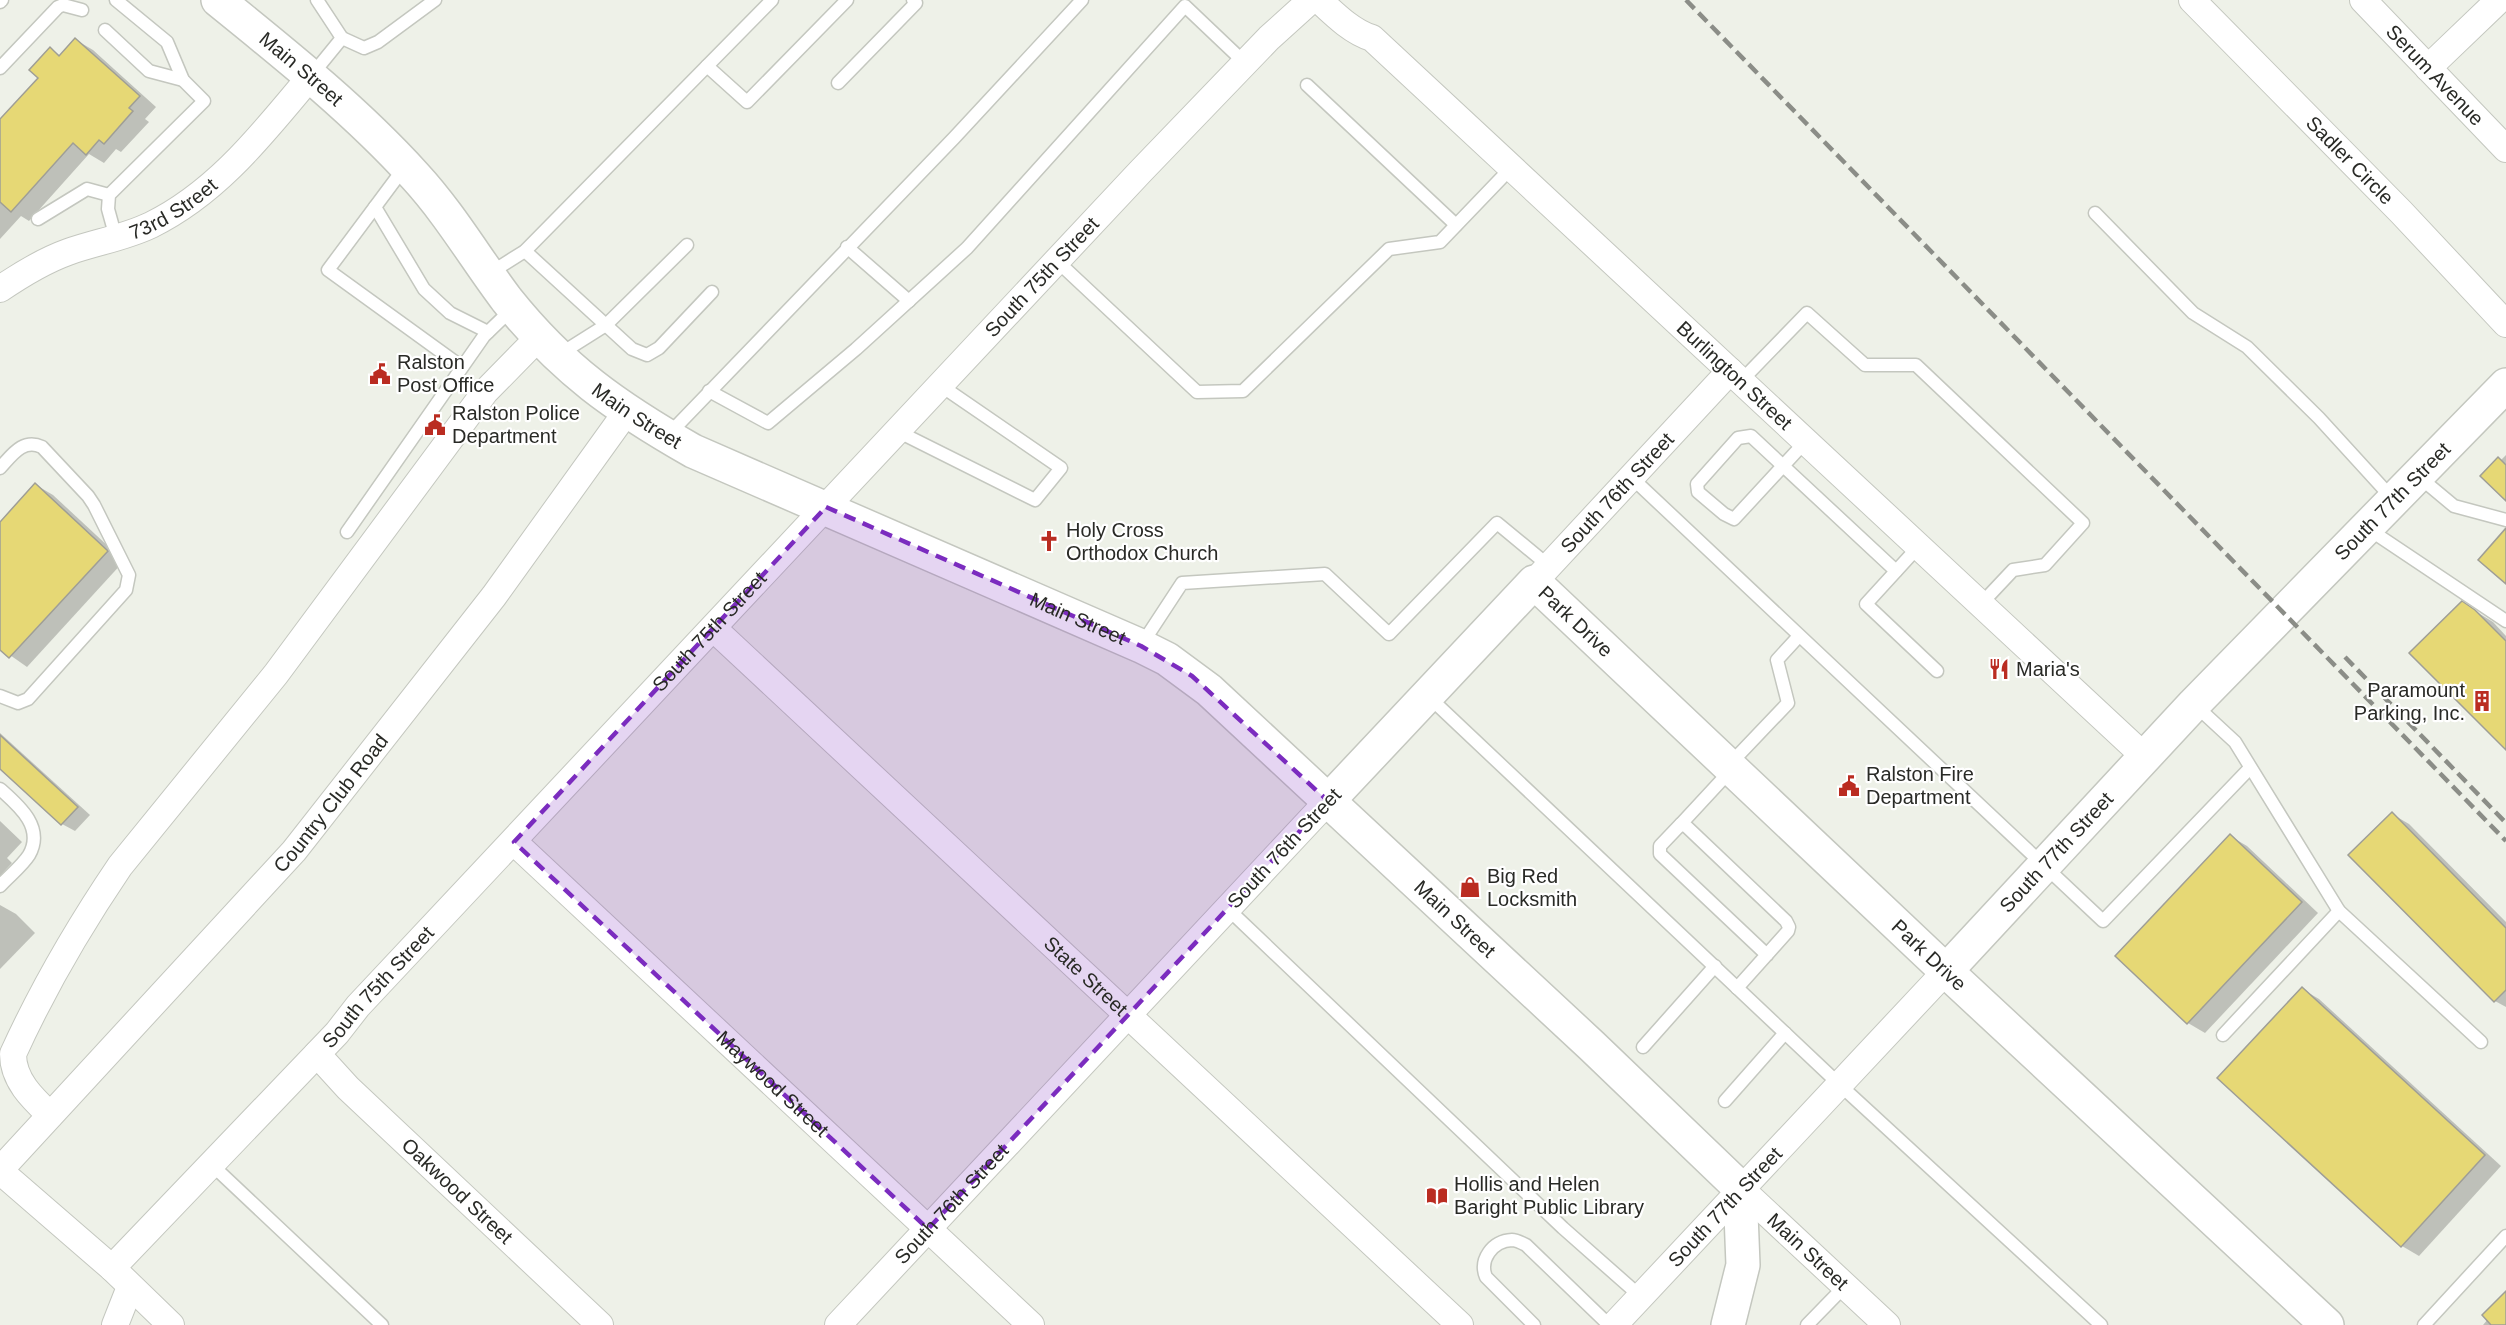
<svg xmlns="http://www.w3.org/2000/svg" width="2506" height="1325" viewBox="0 0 2506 1325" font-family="Arial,sans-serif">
  <rect width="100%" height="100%" fill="#eef1e8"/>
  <g fill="#0003">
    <path d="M76,40L93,50L156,107L145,119L149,122L121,152L116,149L104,163L89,154L29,221L21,216L0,239V122L40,78L50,49L61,56Z"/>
    <path d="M2506,455V498L2501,460Z"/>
    <path d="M36,485L53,495L124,561L27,667L0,648V524Z"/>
    <path d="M2462,603L2493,622L2506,636V748Z"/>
    <path d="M0,733L90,815L75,831L62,824L0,767Z"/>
    <path d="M2392,814L2409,824L2506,922V1007L2495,1001L2350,855Z"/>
    <path d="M0,821L22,842L7,858L12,863L0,876Z"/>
    <path d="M2230,836L2247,846L2318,913L2205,1033L2188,1023Z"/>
    <path d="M0,905L16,914L35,933L0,969Z"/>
    <path d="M2302,989L2319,999L2501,1166L2419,1256L2402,1246Z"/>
    <path d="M2506,1293V1325H2483L2488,1319Z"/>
  </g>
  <g fill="#e6d875" stroke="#9f9e96" stroke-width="1.5">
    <path d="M75,38L140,96L129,108L133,111L104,144L99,140L86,155L73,143L11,212L0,202V119L38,78L29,70L50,47L59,56Z"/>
    <path d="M2498,457L2506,465V501L2480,476Z"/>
    <path d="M35,483L108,551L9,658L0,650V522Z"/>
    <path d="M2506,528V584L2478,560Z"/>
    <path d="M2462,601L2475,610L2506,641V750L2409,653Z"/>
    <path d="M0,735L78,807L61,825L0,769Z"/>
    <path d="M2392,812L2506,928V990L2494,1002L2348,855Z"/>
    <path d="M2230,834L2302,902L2187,1024L2115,956Z"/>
    <path d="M2302,987L2485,1155L2401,1247L2217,1078Z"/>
    <path d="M2506,1291V1325H2491L2482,1315Z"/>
  </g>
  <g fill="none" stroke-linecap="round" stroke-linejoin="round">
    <defs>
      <g id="lane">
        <path d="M0,2L2,0"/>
        <path d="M105,30L149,71L183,80"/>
        <path d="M342,38L364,48L378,42L435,0"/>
        <path d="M707,66L747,102L847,0"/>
        <path d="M0,68L58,7L63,5L82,10"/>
        <path d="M311,76L342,38L317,0"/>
        <path d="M838,83L916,3L913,0"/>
        <path d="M1307,85L1456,225"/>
        <path d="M404,168L328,270L462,367"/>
        <path d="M375,207L424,289L450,313L488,332"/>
        <path d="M2095,213L2193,313L2247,347L2319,418L2392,498"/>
        <path d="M38,219L87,189L109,195"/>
        <path d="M116,238L108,209L109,195L204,101L183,80L167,42L116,0"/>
        <path d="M847,247L909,301"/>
        <path d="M525,251L632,349L647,355L659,348L712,292"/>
        <path d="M1057,261L1197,392L1243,391L1389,249L1440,242L1511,168"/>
        <path d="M490,273L525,251L772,0"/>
        <path d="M560,354L606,325L687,245"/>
        <path d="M1741,381L1807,313L1865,365H1916L2083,523L2045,565L2013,570L1981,604"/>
        <path d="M709,391L768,423L856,349L967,248L1185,6L1245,63"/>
        <path d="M897,431L1035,500L1061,468L940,385"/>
        <path d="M669,434L954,138L1082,0"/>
        <path d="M1806,441L1734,519L1724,514L1698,492L1697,484L1738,438L1751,436L1896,571"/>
        <path d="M0,468C12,455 23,438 42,447L88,496L94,505L129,575L126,590L28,699L18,703L0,696"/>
        <path d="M2418,476L2454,506L2506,520"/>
        <path d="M1631,477L2103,921L2250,768"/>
        <path d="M2367,528L2506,621"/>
        <path d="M347,532L484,336L513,308"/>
        <path d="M1919,546L1866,604L1937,671"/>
        <path d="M1142,644L1182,583L1325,574L1389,634L1497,523L1549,566"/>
        <path d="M1429,697L1840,1085L2101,1325"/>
        <path d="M2195,705L2235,742L2339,911L2481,1042"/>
        <path d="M1729,765L1788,703L1777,660L1799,636"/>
        <path d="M0,789C18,805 45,827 29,855C22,866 9,876 0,886"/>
        <path d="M1681,824L1731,770"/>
        <path d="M1228,909L1563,1228L1640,1296"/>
        <path d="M1737,988L1788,931L1789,927L1786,921L1687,827L1681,824L1660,846V854L1767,955"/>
        <path d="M2223,1035L2339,911"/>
        <path d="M1643,1047L1715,966"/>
        <path d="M1725,1101L1785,1033"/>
        <path d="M211,1164L382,1325"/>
        <path d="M1534,1325L1486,1277C1479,1260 1492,1241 1512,1240C1516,1240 1522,1243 1526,1245L1609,1325"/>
        <path d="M1807,1325L1845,1286"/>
        <path d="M2424,1325L2506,1236"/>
      </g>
      <g id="street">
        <path id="s1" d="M1319,0C1334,14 1352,32 1372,38L2145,757"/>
        <path id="s2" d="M2192,0L2401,212L2506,324"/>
        <path id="s3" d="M2363,0L2506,149"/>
        <path d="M2428,68L2499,0"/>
        <path id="s4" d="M0,289C22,274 43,261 68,252C96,242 124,238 151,225C218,192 263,133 310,77"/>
        <path id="s5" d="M1534,582L1730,371"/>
        <path id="s6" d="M713,628L1460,1325"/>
        <path id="s7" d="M514,842L1031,1325"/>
        <path id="s8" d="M317,1054L348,1088L600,1325"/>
        <path d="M50,1115C32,1098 13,1080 13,1054C43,988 80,925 120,866L276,674L485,392L539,337"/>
        <path id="s9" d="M0,1170L294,851L494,596L627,411"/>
        <path d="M0,1171L112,1268L171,1325"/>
        <path id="s10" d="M1740,1188L1887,1325"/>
        <path id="s11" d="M112,1268L337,1033L358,1006L1140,172L1269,38L1311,0"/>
        <path d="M115,1325L130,1287"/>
        <path id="s12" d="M838,1325L1328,801"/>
        <path id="s13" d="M1614,1325L1946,971"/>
      </g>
      <g id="secondary">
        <path id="s14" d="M218,0C286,55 356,111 415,176C450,214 476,259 507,300C563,370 616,407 693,451L1141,646L1167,659L1209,690L1592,1046L1740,1188L1743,1265L1728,1325"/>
        <path id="s15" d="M1328,801L1534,582L1946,971L2327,1325"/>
        <path id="s16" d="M1946,971L2194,704L2506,385"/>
      </g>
    </defs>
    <use href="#lane" stroke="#c4c7bf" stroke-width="15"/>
    <use href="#street" stroke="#c4c7bf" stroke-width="28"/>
    <use href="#secondary" stroke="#c4c7bf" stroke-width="36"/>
    <use href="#lane" stroke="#fff" stroke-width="12"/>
    <use href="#street" stroke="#fff" stroke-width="26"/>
    <use href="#secondary" stroke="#fff" stroke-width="33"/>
    <g stroke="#8b8d87" stroke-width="4.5" stroke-dasharray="12 6" stroke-linecap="butt">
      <path d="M1686,0L2506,841"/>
      <path d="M2345,657L2506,823"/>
    </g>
  </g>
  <path fill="#7b2cbf" fill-opacity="0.2" stroke="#7b2cbf" stroke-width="4.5" stroke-dasharray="12 8" stroke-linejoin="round" d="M826,507L1141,646L1192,676L1328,801L928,1229L514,842Z"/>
  <defs>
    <symbol id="civic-bare" viewBox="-9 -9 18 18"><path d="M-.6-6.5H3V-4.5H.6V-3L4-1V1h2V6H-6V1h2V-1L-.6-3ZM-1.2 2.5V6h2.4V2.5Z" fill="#ba2c21" stroke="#fff" stroke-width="2.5" paint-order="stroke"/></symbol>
    <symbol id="church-bare" viewBox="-9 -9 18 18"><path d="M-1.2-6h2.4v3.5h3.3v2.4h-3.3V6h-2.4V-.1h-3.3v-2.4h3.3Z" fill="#ba2c21" stroke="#fff" stroke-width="2.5" paint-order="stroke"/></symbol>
    <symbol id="restaurant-bare" viewBox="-9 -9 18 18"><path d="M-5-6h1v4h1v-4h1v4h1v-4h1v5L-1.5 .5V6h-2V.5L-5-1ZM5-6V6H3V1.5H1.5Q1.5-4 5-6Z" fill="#ba2c21" stroke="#fff" stroke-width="2.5" paint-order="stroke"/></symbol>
    <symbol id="building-bare" viewBox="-9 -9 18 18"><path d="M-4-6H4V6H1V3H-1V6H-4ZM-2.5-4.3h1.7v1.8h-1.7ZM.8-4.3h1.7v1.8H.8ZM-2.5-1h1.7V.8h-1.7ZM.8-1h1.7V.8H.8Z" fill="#ba2c21" stroke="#fff" stroke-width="2.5" paint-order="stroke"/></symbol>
    <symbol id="shop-bare" viewBox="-9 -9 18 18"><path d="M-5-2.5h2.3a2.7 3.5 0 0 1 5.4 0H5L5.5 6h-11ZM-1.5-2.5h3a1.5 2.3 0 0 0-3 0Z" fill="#ba2c21" stroke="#fff" stroke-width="2.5" paint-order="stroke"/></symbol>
    <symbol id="library-bare" viewBox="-9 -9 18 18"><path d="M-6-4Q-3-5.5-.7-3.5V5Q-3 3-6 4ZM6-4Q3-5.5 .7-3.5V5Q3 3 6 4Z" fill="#ba2c21" stroke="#fff" stroke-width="2.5" paint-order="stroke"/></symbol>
  </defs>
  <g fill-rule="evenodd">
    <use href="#civic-bare" x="365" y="359" width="30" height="30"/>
    <use href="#civic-bare" x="420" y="410" width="30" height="30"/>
    <use href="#church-bare" x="1034" y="526" width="30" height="30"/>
    <use href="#restaurant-bare" x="1984" y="654" width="30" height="30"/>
    <use href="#building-bare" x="2467" y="686" width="30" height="30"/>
    <use href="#civic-bare" x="1834" y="771" width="30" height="30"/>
    <use href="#shop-bare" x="1455" y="872" width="30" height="30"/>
    <use href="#library-bare" x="1422" y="1181" width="30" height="30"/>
  </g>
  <g text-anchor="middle" stroke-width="4.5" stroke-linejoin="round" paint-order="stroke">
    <g font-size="20" fill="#292a26" stroke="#fff">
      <text dy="7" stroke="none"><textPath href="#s14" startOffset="108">Main Street</textPath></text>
      <text dy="7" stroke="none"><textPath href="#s3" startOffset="104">Serum Avenue</textPath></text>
      <text dy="7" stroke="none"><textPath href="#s2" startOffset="225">Sadler Circle</textPath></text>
      <text dy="7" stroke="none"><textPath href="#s4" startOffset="192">73rd Street</textPath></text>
      <text dy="7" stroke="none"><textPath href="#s11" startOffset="1359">South 75th Street</textPath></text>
      <text dy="7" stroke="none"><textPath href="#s1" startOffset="561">Burlington Street</textPath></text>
      <text dy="7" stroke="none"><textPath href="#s14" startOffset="594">Main Street</textPath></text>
      <text dy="7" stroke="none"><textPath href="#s5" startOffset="122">South 76th Street</textPath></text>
      <text dy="7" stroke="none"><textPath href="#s16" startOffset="648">South 77th Street</textPath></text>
      <text dy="7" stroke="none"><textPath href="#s14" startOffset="1080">Main Street</textPath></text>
      <text dy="7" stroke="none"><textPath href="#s15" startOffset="358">Park Drive</textPath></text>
      <text dy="7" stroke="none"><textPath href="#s11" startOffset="873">South 75th Street</textPath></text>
      <text dy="7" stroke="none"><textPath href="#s9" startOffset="494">Country Club Road</textPath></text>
      <text transform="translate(1284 848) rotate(-47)" y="7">South 76th Street</text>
      <text dy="7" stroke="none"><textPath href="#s16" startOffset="162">South 77th Street</textPath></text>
      <text dy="7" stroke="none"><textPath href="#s14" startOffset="1566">Main Street</textPath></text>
      <text dy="7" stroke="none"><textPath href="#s15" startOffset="844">Park Drive</textPath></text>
      <text dy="7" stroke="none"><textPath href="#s6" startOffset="510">State Street</textPath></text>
      <text dy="7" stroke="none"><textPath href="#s11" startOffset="387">South 75th Street</textPath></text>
      <text dy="7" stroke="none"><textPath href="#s7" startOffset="354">Maywood Street</textPath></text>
      <text dy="7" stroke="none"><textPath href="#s8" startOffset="196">Oakwood Street</textPath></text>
      <text dy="7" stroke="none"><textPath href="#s12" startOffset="166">South 76th Street</textPath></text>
      <text dy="7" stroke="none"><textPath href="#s13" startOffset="162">South 77th Street</textPath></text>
      <text dy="7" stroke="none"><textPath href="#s10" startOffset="93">Main Street</textPath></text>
    </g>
    <g font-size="20" fill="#292a26" stroke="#fff" text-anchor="start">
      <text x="397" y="369">Ralston<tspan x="397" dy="23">Post Office</tspan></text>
      <text x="452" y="420">Ralston Police<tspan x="452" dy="23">Department</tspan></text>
      <text x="1066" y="537">Holy Cross<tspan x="1066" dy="23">Orthodox Church</tspan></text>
      <text x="2016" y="676">Maria's</text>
      <text x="2465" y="697" text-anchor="end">Paramount<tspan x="2465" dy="23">Parking, Inc.</tspan></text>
      <text x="1866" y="781">Ralston Fire<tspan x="1866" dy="23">Department</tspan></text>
      <text x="1487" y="883">Big Red<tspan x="1487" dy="23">Locksmith</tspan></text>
      <text x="1454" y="1191">Hollis and Helen<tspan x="1454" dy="23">Baright Public Library</tspan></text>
    </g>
  </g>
</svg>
